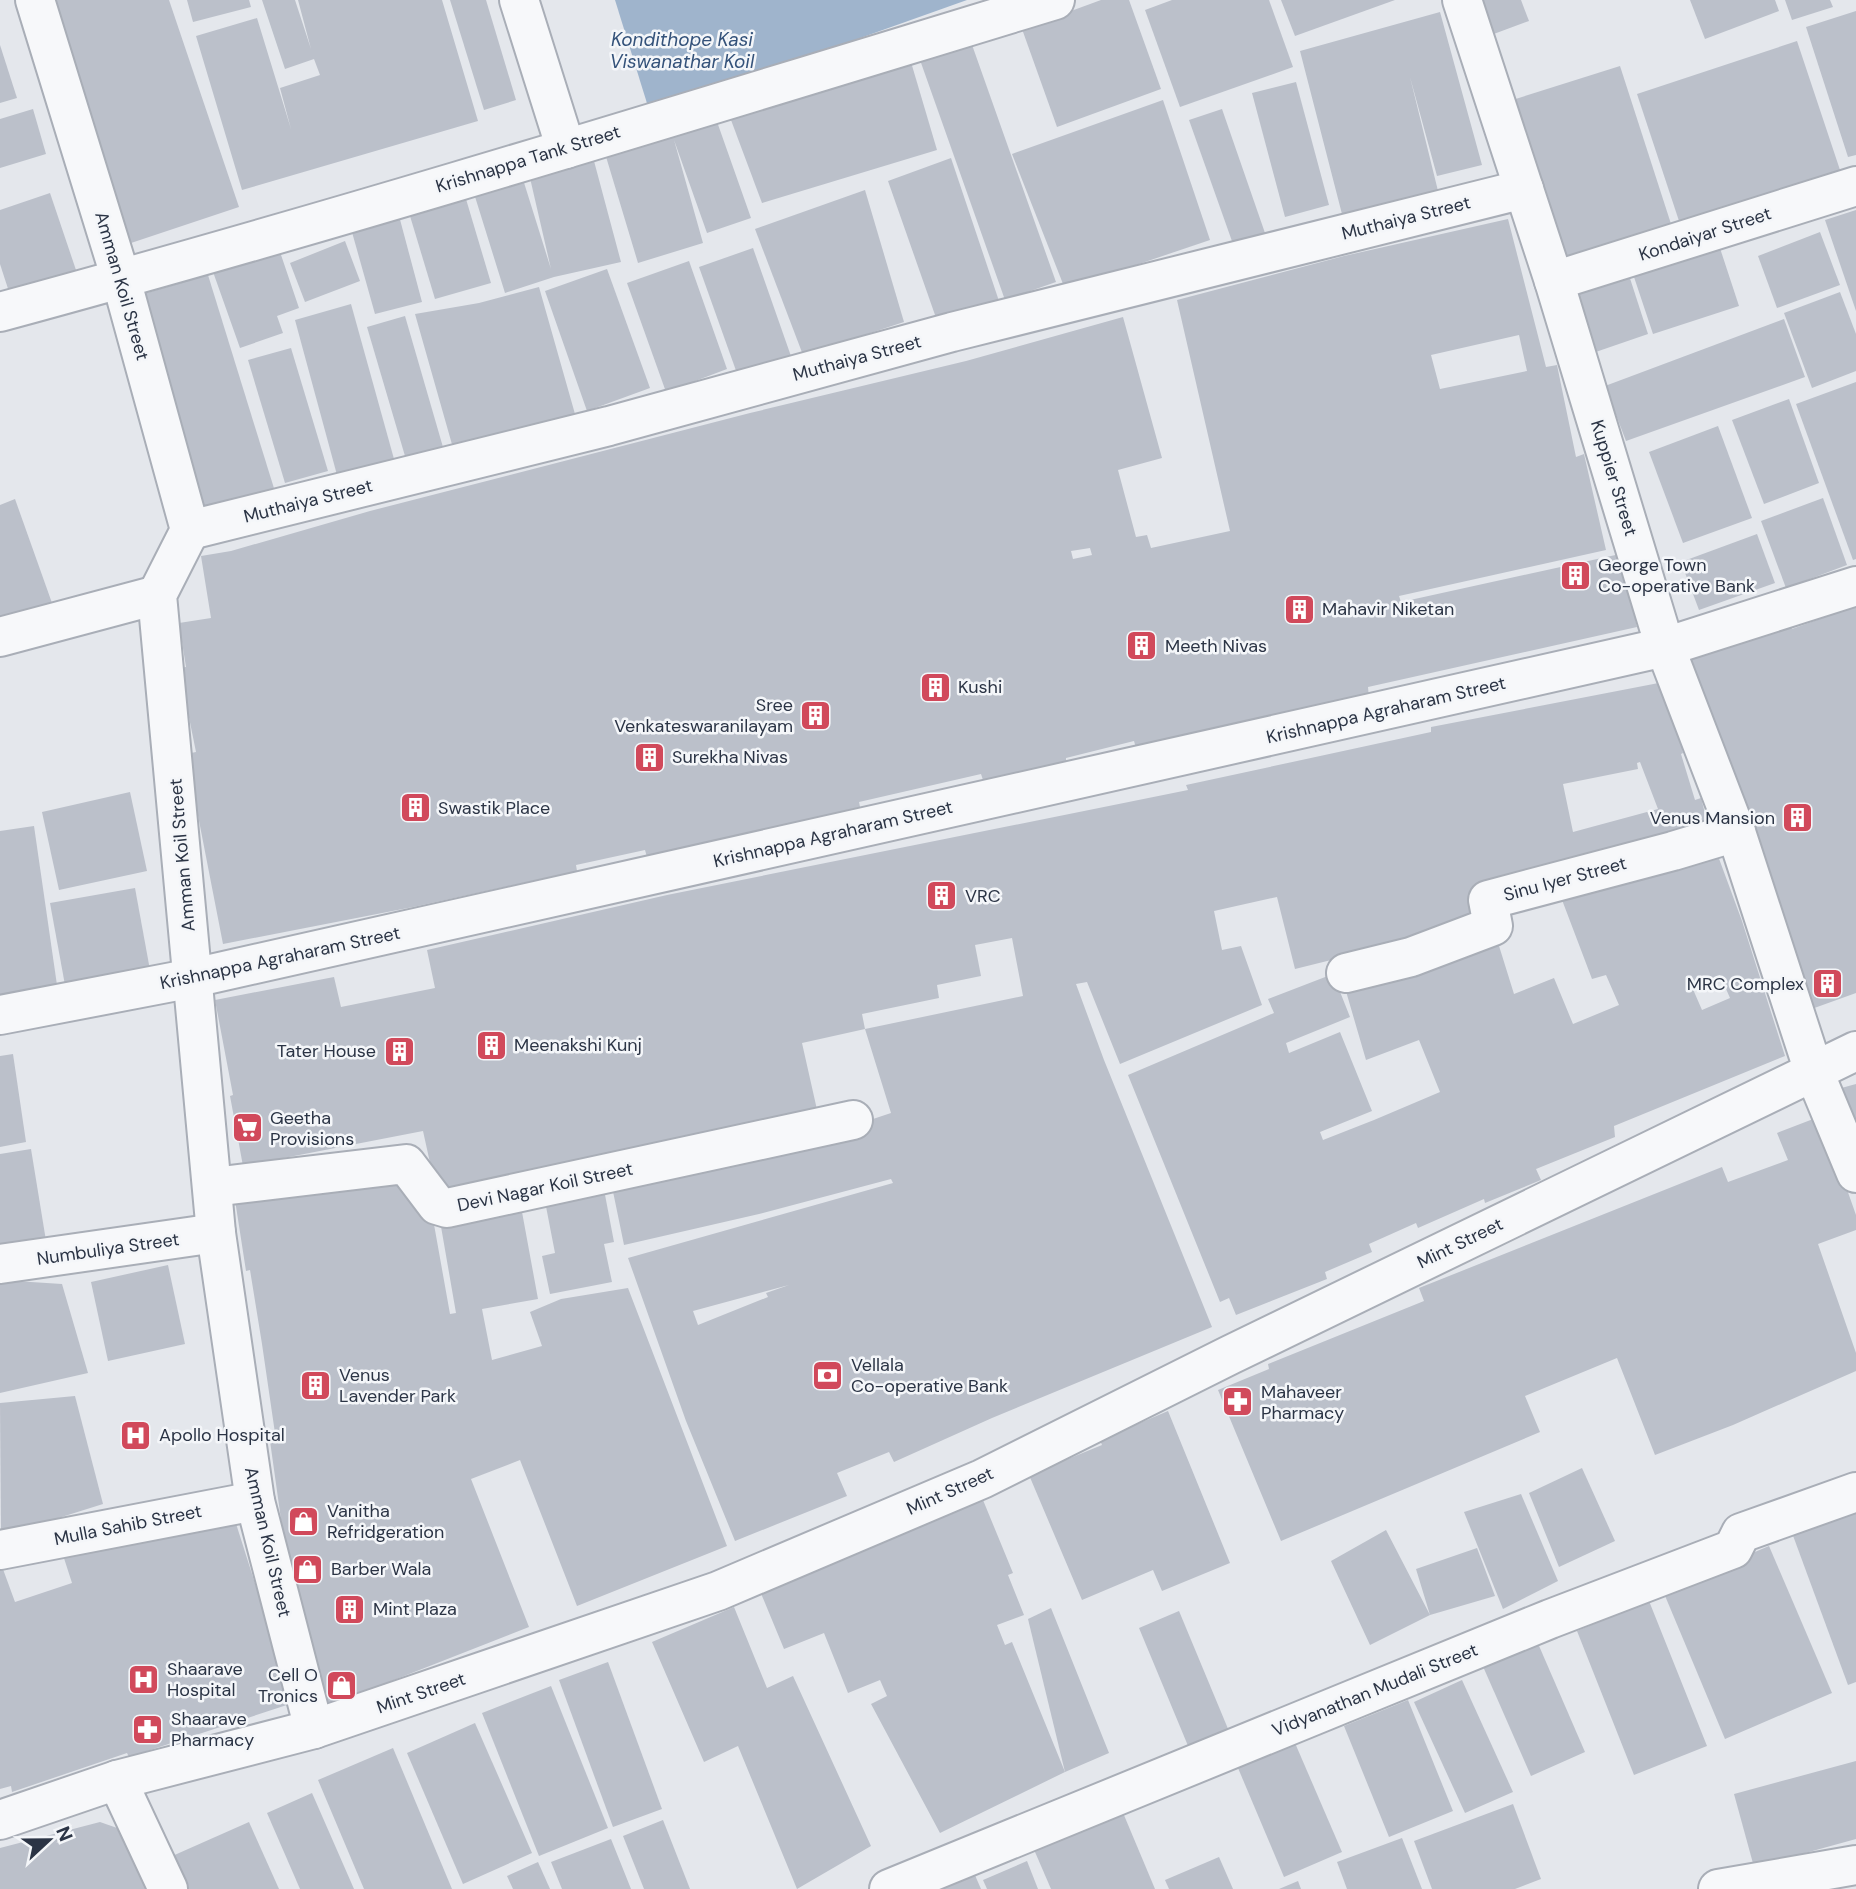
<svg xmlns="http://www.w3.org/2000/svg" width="1856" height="1889" viewBox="0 0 1856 1889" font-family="'DM Sans',sans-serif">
  <rect width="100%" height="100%" fill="#e4e7ec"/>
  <path fill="#9fb4cc" d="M615,0H967L650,113Z"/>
  <g fill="#bbc0ca" fill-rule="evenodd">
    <path d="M47,0H169L239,207L128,244Z"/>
    <path d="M187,0H249L251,7L193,22Z"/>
    <path d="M262,0H295L311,49L298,0H442L478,121L242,190L196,36L257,18L291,129L280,88L320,75L314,59L285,69Z"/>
    <path d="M450,0H486L516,100L484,110Z"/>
    <path d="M1101,0H1129L1161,89L1057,127L1022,29Z"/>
    <path d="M1172,0H1269L1293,67L1180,107L1145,10Z"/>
    <path d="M1281,0H1395L1295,36Z"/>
    <path d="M1469,0H1521L1529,21L1483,38Z"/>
    <path d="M1690,0H1775L1779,11L1705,39Z"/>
    <path d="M1785,0H1830L1833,7L1792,20Z"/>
    <path d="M1856,11V155L1848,157L1806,27Z"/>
    <path d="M1440,12L1482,165L1437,176L1410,77L1439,195L1343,218L1300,51Z"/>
    <path d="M1797,41L1841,173L1681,227L1637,94Z"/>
    <path d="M971,42L1056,282L1005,300L920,60Z"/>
    <path d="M0,45L17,98L0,103Z"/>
    <path d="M908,52L937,150L762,203L728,112Z"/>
    <path d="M1620,66L1672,227L1558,264L1506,102Z"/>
    <path d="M1296,82L1329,205L1285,217L1252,93Z"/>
    <path d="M1163,100L1210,240L1065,289L1012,154Z"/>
    <path d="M33,109L46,154L0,168V119Z"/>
    <path d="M1222,109L1265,233L1233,244L1189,120Z"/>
    <path d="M715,116L751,218L707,233L674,140L703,243L638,263L604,150Z"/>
    <path d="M951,158L1002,310L941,332L888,181Z"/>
    <path d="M594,161L621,262L554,277L505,293L472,187L521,173L551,269L530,178Z"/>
    <path d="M463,189L491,283L435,299L407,206Z"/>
    <path d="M865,190L904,322L803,355L755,229Z"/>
    <path d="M50,193L78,276L11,298L0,264V210Z"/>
    <path d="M1856,210V311L1825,220Z"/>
    <path d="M398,212L422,302L375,314L350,225Z"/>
    <path d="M1508,219L1546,367L1557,365L1576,457L1584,454L1606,550L1399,596L1401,602L1620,554L1637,627L1368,687L1369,698L1136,748L1134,741L1066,758V761L983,780L981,774L859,802L860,807L647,857L645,850L576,865L577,871L413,907L223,944L186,754L196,752L179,668L186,667L179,623L211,618L201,556L231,551L370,511L750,413L966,361L1123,317L1162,458L1118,470L1136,537L1147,535L1151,548L1230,531L1177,300L1344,256ZM1519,335L1527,371L1440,389L1431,355ZM1090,548L1092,555L1073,559L1071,551Z"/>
    <path d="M1820,232L1840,285L1777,308L1758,256Z"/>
    <path d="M1715,233L1739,306L1653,334L1629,262Z"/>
    <path d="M345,241L360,281L305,302L290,263Z"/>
    <path d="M278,246L299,308L277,316L283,333L240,348L212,269Z"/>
    <path d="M753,248L792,359L739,379L699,267Z"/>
    <path d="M689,261L727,369L666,392L627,283Z"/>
    <path d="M1626,266L1648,334L1587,355L1563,287Z"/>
    <path d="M607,269L650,388L587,411L545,291Z"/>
    <path d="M208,275L277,498L203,520L133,297Z"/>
    <path d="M539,287L575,414L516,430L455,455L415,314L479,303Z"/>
    <path d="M1840,292L1856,334V371L1812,388L1784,313Z"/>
    <path d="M351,304L394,459L337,475L295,320Z"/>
    <path d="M405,316L447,461L410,473L367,327Z"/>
    <path d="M1784,319L1805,377L1626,441L1605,386Z"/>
    <path d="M291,348L328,471L285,483L248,360Z"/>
    <path d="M1856,382V559L1853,560L1796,404Z"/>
    <path d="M1789,399L1819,483L1764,504L1732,420Z"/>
    <path d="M1718,426L1752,518L1683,543L1649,452Z"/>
    <path d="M1823,498L1847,565L1786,588L1761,521Z"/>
    <path d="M15,499L52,603L0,621V505Z"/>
    <path d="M1757,534L1775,583L1699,610L1681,562Z"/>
    <path d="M1856,606V993L1806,1011L1682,657L1789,621L1792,629Z"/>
    <path d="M1669,681L1683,753L1681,754L1695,800L1701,798L1711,836L1484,922L1295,969L1277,897L1214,911L1222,950L1241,946L1262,1005L1120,1064L1087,982L1076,984L1104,1060L1212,1327L992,1418L894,1462L889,1452L837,1473L847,1496L735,1541L686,1421L628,1258L893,1183L891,1179L759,1214L624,1245L610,1177L867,1121L891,1113L865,1029L1023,996L1012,938L975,945L981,976L937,985L939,998L862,1014L865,1029L802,1043L820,1123L438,1199L423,1131L243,1166L230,1096L233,1095L215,1000L334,977L341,1007L435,988L427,950L667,895L1188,790L1186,785L1431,732V727ZM1640,762L1658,809L1573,832L1563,784L1638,769L1637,763ZM789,1285L766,1293L768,1297L698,1325L693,1311Z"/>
    <path d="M130,792L147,871L59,890L42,812Z"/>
    <path d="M34,826L59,999L0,1008V831Z"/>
    <path d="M1714,845L1742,921L1785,1056L1614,1126L1615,1137L1536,1169L1541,1180L1485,1203L1484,1199L1418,1228L1416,1223L1369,1244L1372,1252L1325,1272L1327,1279L1236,1315L1229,1298L1220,1302L1128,1075L1274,1013L1268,999L1333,974L1350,1017L1286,1043L1289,1053L1340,1032L1372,1111L1320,1132L1323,1140L1374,1120L1440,1092L1419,1040L1366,1060L1343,981L1495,933L1514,994L1554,978L1573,1024L1619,1005L1606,975L1592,979L1559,892ZM1720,975L1730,998L1702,1010L1692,987Z"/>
    <path d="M135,888L152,981L67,996L50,903Z"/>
    <path d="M13,1054L26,1142L0,1147V1056Z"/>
    <path d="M1856,1084V1149L1834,1090Z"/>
    <path d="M1821,1116L1856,1215V1230L1818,1244L1856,1353V1371L1733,1425L1655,1455L1617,1358L1525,1396L1540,1432L1281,1541L1218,1390L1269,1369L1268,1364L1424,1301L1419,1288L1722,1167L1728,1182L1788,1160L1777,1133Z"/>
    <path d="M31,1149L48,1253L0,1261V1154Z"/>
    <path d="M390,1177L430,1202L450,1314L456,1313L439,1215L520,1201L538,1299L482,1309L492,1360L542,1346L530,1312L561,1299L628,1288L727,1546L577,1606L520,1460L471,1479L529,1627L325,1707L285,1548L270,1441L276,1440L262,1344L250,1270L246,1271L235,1200Z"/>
    <path d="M602,1179L614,1242L604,1244L612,1282L550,1294L542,1256L555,1253L543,1191Z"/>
    <path d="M168,1265L185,1344L108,1361L91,1282Z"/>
    <path d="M0,1280L62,1284L88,1373L0,1393Z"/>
    <path d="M75,1396L103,1504L1,1536L0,1403Z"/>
    <path d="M1168,1411L1230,1563L1162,1591L1153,1570L1082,1600L1029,1475L1102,1445L1100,1440Z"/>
    <path d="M1582,1468L1615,1541L1559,1567L1529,1493Z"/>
    <path d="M1521,1494L1558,1581L1503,1609L1464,1512Z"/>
    <path d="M1856,1497V1682L1848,1685L1788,1522Z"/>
    <path d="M983,1500L1013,1573L1008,1575L1024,1615L997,1625L1005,1645L1012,1642L1065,1772L940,1833L871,1704L887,1696L880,1680L848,1693L824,1633L784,1649L760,1591Z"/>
    <path d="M232,1511L293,1703L129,1757L127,1753L12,1792L11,1786L0,1789V1561L15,1602L72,1583L62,1552Z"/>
    <path d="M1386,1530L1430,1615L1416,1569L1477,1548L1495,1596L1430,1615L1370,1645L1331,1561Z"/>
    <path d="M1769,1546L1832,1693L1725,1739L1663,1591Z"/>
    <path d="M1649,1601L1707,1746L1634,1775L1577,1631Z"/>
    <path d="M734,1607L767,1688L793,1676L871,1846L797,1889L738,1746L704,1762L652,1642Z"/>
    <path d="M1051,1608L1109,1753L1065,1772L1028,1619Z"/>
    <path d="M1179,1611L1231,1736L1191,1753L1139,1628Z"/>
    <path d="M1533,1632L1585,1752L1531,1776L1478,1655Z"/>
    <path d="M608,1662L662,1809L613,1827L559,1680Z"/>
    <path d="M1462,1680L1513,1792L1465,1813L1414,1702Z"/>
    <path d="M551,1686L608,1828L539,1856L482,1713Z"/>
    <path d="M1408,1700L1453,1811L1389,1837L1344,1726Z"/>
    <path d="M475,1723L532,1853L463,1884L407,1753Z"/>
    <path d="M1295,1743L1342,1852L1284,1877L1238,1768Z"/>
    <path d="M393,1748L452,1889H364L318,1780Z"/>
    <path d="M1856,1761V1839L1754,1867L1734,1794Z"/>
    <path d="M312,1793L354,1889H300L267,1813Z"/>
    <path d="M1513,1804L1541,1879L1515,1889H1432L1414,1841Z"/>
    <path d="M1121,1808L1155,1889H1051L1032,1845Z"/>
    <path d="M663,1820L690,1889H644L623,1836Z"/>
    <path d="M100,1822L120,1829L154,1889H0V1848Z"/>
    <path d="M249,1822L279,1889H174L161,1861Z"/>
    <path d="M1402,1838L1422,1889H1347L1337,1862Z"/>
    <path d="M611,1839L631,1889H562L551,1862Z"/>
    <path d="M1219,1857L1233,1889H1169L1165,1880Z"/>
    <path d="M1027,1861L1038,1889H987L983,1880Z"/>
    <path d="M538,1862L550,1889H513L507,1876Z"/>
    <path d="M971,1866L981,1889H921Z"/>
    <path d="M1298,1881L1301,1889H1279Z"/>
  </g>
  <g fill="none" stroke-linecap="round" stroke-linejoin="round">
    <defs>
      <g id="minor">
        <path d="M35,0L121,279L190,530L157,595L216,1233L255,1501L314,1729"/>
        <path d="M519,0L566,149"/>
        <path d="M1462,0L1554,281L1665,647L1736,832L1814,1072L1856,1173"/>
        <path d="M1554,281L1856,186"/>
        <path d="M0,312C354,216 704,107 1055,0"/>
        <path d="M190,530L609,426L952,332L1524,189"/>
        <path d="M0,637L157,595"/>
        <path d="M1346,973L1411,957L1493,926L1488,900L1673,851L1736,832"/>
        <path d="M0,1015L193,978L1665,647L1856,586"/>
        <path d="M213,1187L406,1164L437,1205L447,1208L853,1120"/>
        <path d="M0,1264L216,1233"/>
        <path d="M0,1550L255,1501"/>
        <path d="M117,1780L168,1889"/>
        <path d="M889,1889L1550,1619L1733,1549L1741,1533L1856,1492"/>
        <path d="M1718,1889L1856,1865"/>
      </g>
      <path id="tertiary" d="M0,1820L117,1780L314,1729L718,1591L982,1479L1230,1355L1856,1051"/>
    </defs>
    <use href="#minor" stroke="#a9aeb7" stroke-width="42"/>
    <use href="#tertiary" stroke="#a9aeb7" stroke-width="42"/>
    <use href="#minor" stroke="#f7f8fa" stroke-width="38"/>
    <use href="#tertiary" stroke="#f7f8fa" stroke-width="38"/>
  </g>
  <defs>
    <symbol id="building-square" viewBox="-11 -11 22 22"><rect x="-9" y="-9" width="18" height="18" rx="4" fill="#d1495b" stroke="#f4f6f9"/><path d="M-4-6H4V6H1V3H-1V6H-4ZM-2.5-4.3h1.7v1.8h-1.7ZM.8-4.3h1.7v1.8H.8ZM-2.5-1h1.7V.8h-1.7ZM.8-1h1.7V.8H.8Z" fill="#fff"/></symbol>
    <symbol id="supermarket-square" viewBox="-11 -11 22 22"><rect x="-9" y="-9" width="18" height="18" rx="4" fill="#d1495b" stroke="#f4f6f9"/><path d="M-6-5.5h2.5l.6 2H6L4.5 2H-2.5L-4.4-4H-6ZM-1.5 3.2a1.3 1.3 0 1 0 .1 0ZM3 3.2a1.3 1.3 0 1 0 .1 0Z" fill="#fff"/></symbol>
    <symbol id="bank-square" viewBox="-11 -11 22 22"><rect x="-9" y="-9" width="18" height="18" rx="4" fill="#d1495b" stroke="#f4f6f9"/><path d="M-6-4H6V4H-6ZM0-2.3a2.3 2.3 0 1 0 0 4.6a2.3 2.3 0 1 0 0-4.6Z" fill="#fff"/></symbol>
    <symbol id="pharmacy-square" viewBox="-11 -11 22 22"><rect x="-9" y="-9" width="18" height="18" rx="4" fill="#d1495b" stroke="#f4f6f9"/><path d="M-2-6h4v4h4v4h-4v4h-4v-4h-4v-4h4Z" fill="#fff"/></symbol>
    <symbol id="hospital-square" viewBox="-11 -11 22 22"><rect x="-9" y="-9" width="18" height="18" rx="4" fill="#d1495b" stroke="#f4f6f9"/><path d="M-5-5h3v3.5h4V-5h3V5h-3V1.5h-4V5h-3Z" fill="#fff"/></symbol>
    <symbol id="shop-square" viewBox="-11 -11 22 22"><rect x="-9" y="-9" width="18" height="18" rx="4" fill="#d1495b" stroke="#f4f6f9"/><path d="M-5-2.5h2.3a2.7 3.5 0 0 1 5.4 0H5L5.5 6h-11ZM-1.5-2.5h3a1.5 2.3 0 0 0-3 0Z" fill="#fff"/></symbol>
  </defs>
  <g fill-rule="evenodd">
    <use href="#building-square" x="1558" y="558" width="35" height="35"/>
    <use href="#building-square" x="1282" y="592" width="35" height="35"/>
    <use href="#building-square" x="1124" y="628" width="35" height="35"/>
    <use href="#building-square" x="918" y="670" width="35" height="35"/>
    <use href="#building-square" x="798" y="698" width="35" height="35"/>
    <use href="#building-square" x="632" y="740" width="35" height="35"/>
    <use href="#building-square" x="398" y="790" width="35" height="35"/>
    <use href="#building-square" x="1780" y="800" width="35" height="35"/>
    <use href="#building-square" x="924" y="878" width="35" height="35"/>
    <use href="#building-square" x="1810" y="966" width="35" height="35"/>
    <use href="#building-square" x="474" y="1028" width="35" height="35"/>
    <use href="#building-square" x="382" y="1034" width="35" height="35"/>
    <use href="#supermarket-square" x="230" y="1110" width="35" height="35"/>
    <use href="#bank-square" x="810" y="1358" width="35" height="35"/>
    <use href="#building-square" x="298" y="1368" width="35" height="35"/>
    <use href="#pharmacy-square" x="1220" y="1384" width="35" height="35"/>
    <use href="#hospital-square" x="118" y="1418" width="35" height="35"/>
    <use href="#shop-square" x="286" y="1504" width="35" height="35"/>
    <use href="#shop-square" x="290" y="1552" width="35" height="35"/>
    <use href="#building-square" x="332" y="1592" width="35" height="35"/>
    <use href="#hospital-square" x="126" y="1662" width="35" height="35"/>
    <use href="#shop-square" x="324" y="1668" width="35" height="35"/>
    <use href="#pharmacy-square" x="130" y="1712" width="35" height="35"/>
  </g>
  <g text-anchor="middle" stroke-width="5" stroke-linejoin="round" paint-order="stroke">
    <g font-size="18" fill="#2b3445" stroke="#f4f6f9">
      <text transform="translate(528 159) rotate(-17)" y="6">Krishnappa Tank Street</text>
      <text transform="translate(1406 218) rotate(-14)" y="6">Muthaiya Street</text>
      <text transform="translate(1705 234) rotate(-18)" y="6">Kondaiyar Street</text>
      <text transform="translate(122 286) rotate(74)" y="6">Amman Koil Street</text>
      <text transform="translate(857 358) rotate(-15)" y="6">Muthaiya Street</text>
      <text transform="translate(1614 478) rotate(73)" y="6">Kuppier Street</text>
      <text transform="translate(308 501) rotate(-14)" y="6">Muthaiya Street</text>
      <text transform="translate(1386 710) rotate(-13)" y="6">Krishnappa Agraharam Street</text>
      <text transform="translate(833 834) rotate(-13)" y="6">Krishnappa Agraharam Street</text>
      <text transform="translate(182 855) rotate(-95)" y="6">Amman Koil Street</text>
      <text transform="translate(1565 879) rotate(-15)" y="6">Sinu Iyer Street</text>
      <text transform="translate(280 958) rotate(-12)" y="6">Krishnappa Agraharam Street</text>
      <text transform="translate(545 1187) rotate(-12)" y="6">Devi Nagar Koil Street</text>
      <text transform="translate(1460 1243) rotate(-26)" y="6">Mint Street</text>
      <text transform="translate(108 1249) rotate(-8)" y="6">Numbuliya Street</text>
      <text transform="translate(950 1491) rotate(-24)" y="6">Mint Street</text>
      <text transform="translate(128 1525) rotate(-11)" y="6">Mulla Sahib Street</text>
      <text transform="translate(268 1542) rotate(77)" y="6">Amman Koil Street</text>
      <text transform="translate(1375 1690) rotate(-22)" y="6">Vidyanathan Mudali Street</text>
      <text transform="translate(421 1693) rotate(-19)" y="6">Mint Street</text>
    </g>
    <g font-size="18" fill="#2b3445" stroke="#f4f6f9" text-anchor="start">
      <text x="1598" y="571">George Town<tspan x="1598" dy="21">Co-operative Bank</tspan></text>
      <text x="1322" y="615">Mahavir Niketan</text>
      <text x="1165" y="652">Meeth Nivas</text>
      <text x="958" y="693">Kushi</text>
      <text x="793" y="711" text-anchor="end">Sree<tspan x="793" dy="21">Venkateswaranilayam</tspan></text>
      <text x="672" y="763">Surekha Nivas</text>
      <text x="438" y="814">Swastik Place</text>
      <text x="1775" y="824" text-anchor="end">Venus Mansion</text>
      <text x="965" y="902">VRC</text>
      <text x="1804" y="990" text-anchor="end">MRC Complex</text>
      <text x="514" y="1051">Meenakshi Kunj</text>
      <text x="376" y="1057" text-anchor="end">Tater House</text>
      <text x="270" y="1124">Geetha<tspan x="270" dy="21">Provisions</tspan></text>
      <text x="851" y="1371">Vellala<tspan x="851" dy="21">Co-operative Bank</tspan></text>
      <text x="339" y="1381">Venus<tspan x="339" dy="21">Lavender Park</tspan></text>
      <text x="1261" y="1398">Mahaveer<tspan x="1261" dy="21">Pharmacy</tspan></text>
      <text x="159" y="1441">Apollo Hospital</text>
      <text x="327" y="1517">Vanitha<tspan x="327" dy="21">Refridgeration</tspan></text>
      <text x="331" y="1575">Barber Wala</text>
      <text x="373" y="1615">Mint Plaza</text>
      <text x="167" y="1675">Shaarave<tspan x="167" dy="21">Hospital</tspan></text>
      <text x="318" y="1681" text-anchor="end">Cell O<tspan x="318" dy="21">Tronics</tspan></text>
      <text x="171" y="1725">Shaarave<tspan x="171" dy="21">Pharmacy</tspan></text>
    </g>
    <g font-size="19" font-style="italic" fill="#34527a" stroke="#f4f6f9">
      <text x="682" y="46">Kondithope Kasi<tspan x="682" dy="22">Viswanathar Koil</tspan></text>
    </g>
  </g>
  <g transform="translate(49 1840) rotate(68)" stroke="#f4f6f9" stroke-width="5" paint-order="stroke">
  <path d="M0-5L12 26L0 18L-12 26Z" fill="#2b3445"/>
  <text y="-10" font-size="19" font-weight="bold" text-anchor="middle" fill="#2b3445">N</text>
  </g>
</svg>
